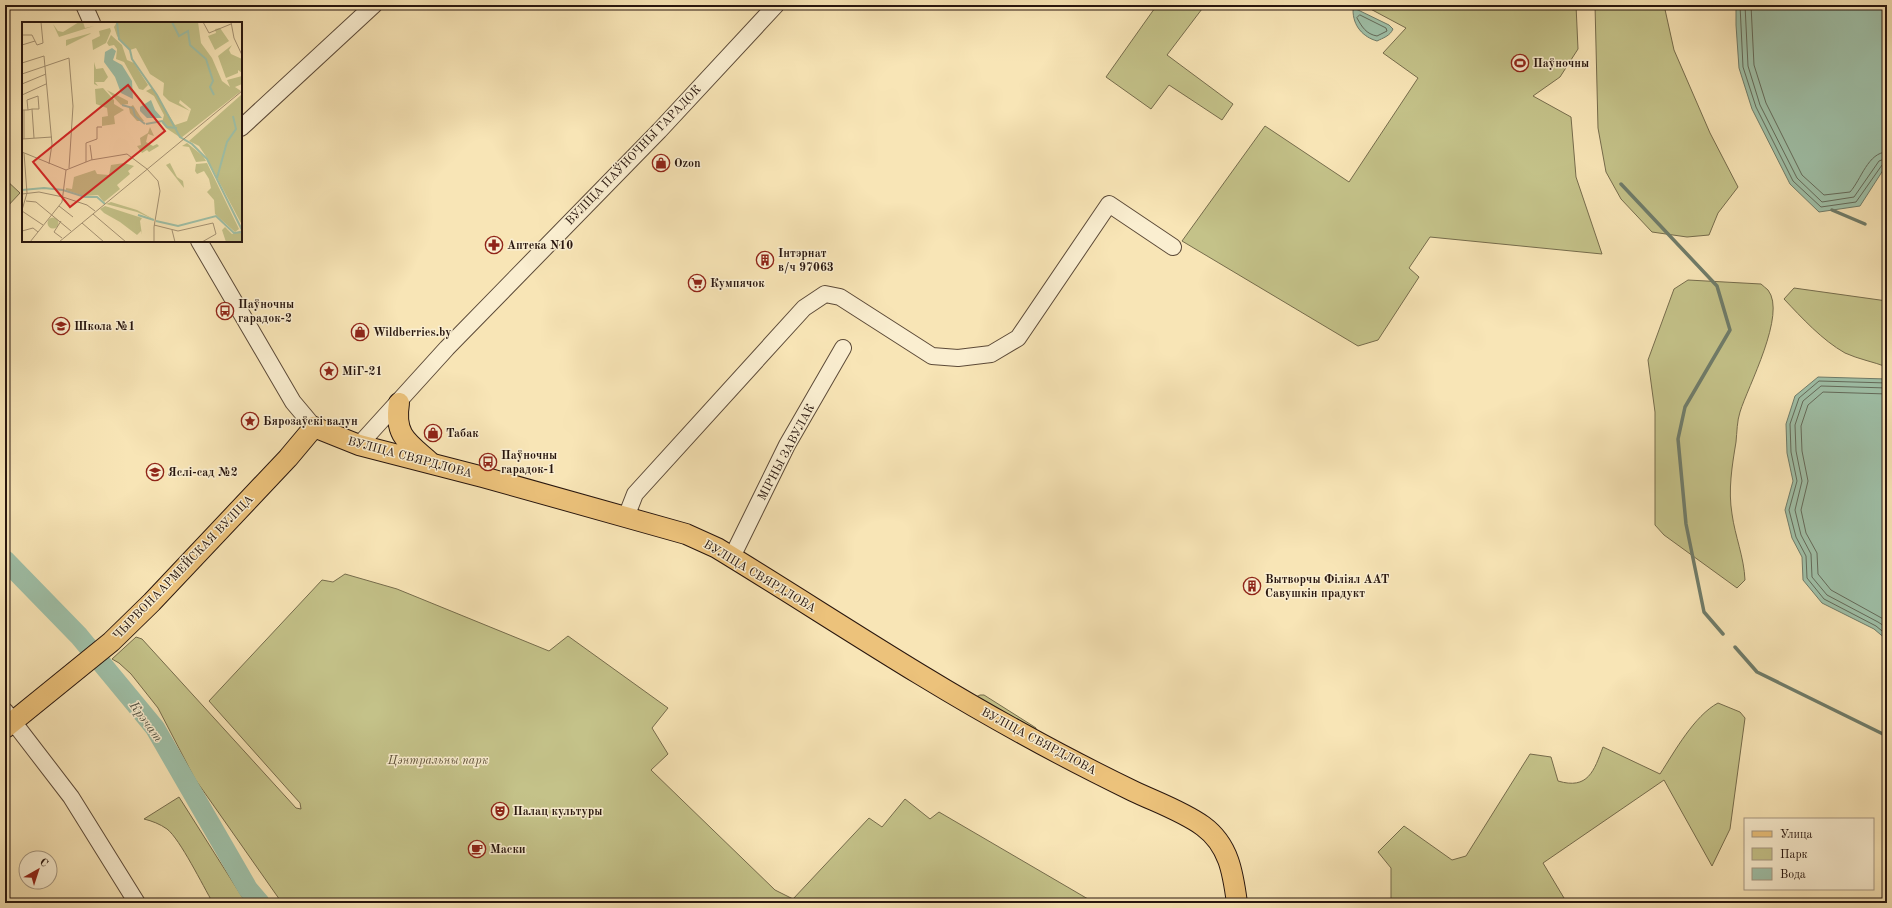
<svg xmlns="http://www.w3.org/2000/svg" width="1892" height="908" viewBox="0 0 1892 908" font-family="'Old Standard TT',serif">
  <rect width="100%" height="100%" fill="#f8e5b6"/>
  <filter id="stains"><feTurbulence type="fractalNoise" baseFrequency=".005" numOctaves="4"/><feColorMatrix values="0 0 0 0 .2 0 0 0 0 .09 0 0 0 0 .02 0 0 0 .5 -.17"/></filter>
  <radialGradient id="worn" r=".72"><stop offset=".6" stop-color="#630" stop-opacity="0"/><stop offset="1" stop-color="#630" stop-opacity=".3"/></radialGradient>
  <g fill="#c4c289" stroke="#766c4c">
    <path d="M1157,5H1205L1167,55L1233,104L1222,120L1169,85L1151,109L1106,77Z"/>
    <path d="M1363,5H1576L1578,49L1560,77L1533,96L1571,117L1576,177L1602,254L1430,237L1409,268L1419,277L1378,340L1358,346L1182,241L1265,126L1349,182L1418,78L1383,53L1406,28Z"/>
    <path d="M1595,5H1664L1674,50L1710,133L1738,187L1718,213L1709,235L1687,237L1652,232L1621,199L1606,172L1598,128Z"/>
    <path d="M5,179L20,193L5,209Z"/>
    <path d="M1688,280L1761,284C1763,286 1766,288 1768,290C1787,314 1748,386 1740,412C1737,421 1737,432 1736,442C1732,466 1728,490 1732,514C1735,536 1744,557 1745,580L1737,588L1664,535L1655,525V412L1648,360L1674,289Z"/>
    <path d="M1794,288L1887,301V367C1874,362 1858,359 1845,353C1822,340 1802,318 1784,299Z"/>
    <path d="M345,574L397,589L549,651L568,636L668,708L652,728L668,754L651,770L775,890L793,899L869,818L882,827L905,799L930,819L939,812L1088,899L1092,903H282L195,779L158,708L131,674L119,663L112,659L136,637L142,639L296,808L301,809L300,803L209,701L322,580L333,582Z"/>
    <path d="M980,695H984L1033,726L1036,728L1035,733L976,697Z"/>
    <path d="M1718,703L1740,712L1745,718L1730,829L1712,866L1664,780L1543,863L1567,903H1391V868L1378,852L1404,826L1452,860L1466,856L1530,754L1551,757L1558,781C1588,790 1594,771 1603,747L1660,774C1675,751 1694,716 1718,703Z"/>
    <path d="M179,797L246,903H213C203,886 180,839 167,829C160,824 152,821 144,819Z"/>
  </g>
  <g fill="#9fc0a8" stroke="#6f7c6a">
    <path d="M1736,5H1887V164L1860,206L1819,212L1790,184L1752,109L1739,68L1736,25Z"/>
    <path d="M1356,9L1389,25L1393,29C1390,36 1383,38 1377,41C1363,37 1353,26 1353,10Z"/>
    <path d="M1818,377L1887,379V640L1874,629L1822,603L1803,580L1802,557L1792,538L1785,510L1793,481L1787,453L1786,424L1795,396Z"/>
  </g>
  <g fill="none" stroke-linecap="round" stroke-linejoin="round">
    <g stroke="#646b5b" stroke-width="1">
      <path d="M1740,5L1743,67L1756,107L1793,181L1821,207L1856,202L1882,165L1887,163"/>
      <path d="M1745,5L1748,66L1760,105L1797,178L1822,202L1854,197L1879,161L1887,158"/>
      <path d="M1751,5L1754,65L1766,103L1802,175L1824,195L1850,192C1861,180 1868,152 1887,152"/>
      <path d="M1360,15L1386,28L1387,31L1377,36C1366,34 1362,27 1357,18Z"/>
      <path d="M1887,383L1819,381L1799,398L1790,424L1791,452L1797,481L1789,510L1796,537L1806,556L1807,578L1824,599L1876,626L1887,635"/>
      <path d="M1887,388L1821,386L1803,401L1795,425L1796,451L1802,481L1795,510L1801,535L1811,554L1812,577L1827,595L1878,622L1887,628"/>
      <path d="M1887,394L1823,392L1808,405L1801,426L1802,451L1808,481L1801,510L1806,533L1817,553L1818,574L1831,590L1887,621"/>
    </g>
    <g stroke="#6f7c6a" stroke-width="3.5">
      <path d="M1621,184L1717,286L1730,330L1685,407L1678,439L1686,524L1704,612L1723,634"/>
      <path d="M1832,210L1865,224"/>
      <path d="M1735,647L1757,672L1887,736"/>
    </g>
    <path stroke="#9fc0a8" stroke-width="20" d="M5,560L79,636L155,728L248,889L260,903"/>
    <defs>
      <g id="minor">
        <path d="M84,5L92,23"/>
        <path d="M241,128L374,5"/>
        <path d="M199,241L293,402L314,427"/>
        <path d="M359,445L447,348L659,131L776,5"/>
        <path d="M626,517L635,494L804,308L825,294L840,297L932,356L958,358L991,354L1018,338L1109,204L1173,247"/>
        <path d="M732,557L787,445L843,348"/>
        <path d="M5,711L71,797L137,903"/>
      </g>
      <g id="major">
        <path d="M399,403C394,435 407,442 429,461"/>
        <path d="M5,728L111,642L152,602L288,458L314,427L359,445L483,477L686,534L717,548C819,610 918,677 1023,734C1059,754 1096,773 1133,791C1156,802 1182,811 1203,826C1229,845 1233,873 1237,903"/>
      </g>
    </defs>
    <use href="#minor" stroke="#5c4a38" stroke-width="18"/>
    <use href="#major" stroke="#28160e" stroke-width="22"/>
    <use href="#minor" stroke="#faeed0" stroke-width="16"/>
    <use href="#major" stroke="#ecc27b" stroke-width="20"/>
  </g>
  <defs>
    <symbol id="stadium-ring" viewBox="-11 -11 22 22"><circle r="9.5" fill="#faeed0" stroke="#8f2418" stroke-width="1.5"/><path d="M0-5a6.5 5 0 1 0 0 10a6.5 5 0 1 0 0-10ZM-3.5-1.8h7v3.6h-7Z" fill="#8f2418"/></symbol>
    <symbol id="shop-ring" viewBox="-11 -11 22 22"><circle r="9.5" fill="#faeed0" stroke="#8f2418" stroke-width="1.5"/><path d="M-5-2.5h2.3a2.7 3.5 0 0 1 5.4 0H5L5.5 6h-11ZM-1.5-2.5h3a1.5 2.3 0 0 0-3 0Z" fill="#8f2418"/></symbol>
    <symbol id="pharmacy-ring" viewBox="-11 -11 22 22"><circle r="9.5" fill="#faeed0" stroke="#8f2418" stroke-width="1.5"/><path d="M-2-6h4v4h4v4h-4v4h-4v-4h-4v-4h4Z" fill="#8f2418"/></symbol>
    <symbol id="building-ring" viewBox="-11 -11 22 22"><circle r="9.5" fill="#faeed0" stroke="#8f2418" stroke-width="1.5"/><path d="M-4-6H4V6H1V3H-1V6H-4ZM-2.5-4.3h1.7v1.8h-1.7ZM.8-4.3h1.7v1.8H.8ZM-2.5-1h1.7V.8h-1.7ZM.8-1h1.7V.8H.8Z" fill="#8f2418"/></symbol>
    <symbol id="supermarket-ring" viewBox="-11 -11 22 22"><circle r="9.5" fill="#faeed0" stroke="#8f2418" stroke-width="1.5"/><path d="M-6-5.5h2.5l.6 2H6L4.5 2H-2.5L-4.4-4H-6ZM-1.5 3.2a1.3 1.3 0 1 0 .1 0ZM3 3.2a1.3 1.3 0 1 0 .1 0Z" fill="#8f2418"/></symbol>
    <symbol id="bus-ring" viewBox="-11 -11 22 22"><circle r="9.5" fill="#faeed0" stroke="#8f2418" stroke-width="1.5"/><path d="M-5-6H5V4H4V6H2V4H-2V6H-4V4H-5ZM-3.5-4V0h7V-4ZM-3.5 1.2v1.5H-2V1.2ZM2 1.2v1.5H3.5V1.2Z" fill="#8f2418"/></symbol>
    <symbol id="school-ring" viewBox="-11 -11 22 22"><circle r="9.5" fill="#faeed0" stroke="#8f2418" stroke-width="1.5"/><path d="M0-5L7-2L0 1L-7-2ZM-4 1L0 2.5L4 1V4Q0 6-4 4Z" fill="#8f2418"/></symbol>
    <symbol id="sight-ring" viewBox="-11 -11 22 22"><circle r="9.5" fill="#faeed0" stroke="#8f2418" stroke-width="1.5"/><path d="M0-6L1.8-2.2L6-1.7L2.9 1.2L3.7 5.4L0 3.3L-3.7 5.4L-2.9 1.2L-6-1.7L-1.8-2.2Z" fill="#8f2418"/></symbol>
    <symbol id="theatre-ring" viewBox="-11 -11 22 22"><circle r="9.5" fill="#faeed0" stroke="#8f2418" stroke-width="1.5"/><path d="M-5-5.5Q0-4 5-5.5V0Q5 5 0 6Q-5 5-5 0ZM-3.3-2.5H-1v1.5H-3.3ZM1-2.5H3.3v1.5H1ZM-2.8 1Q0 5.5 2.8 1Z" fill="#8f2418"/></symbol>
    <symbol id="cafe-ring" viewBox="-11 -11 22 22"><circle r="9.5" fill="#faeed0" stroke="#8f2418" stroke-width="1.5"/><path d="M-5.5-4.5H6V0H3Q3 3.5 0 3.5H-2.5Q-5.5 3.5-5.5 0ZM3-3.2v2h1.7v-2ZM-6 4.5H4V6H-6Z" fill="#8f2418"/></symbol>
  </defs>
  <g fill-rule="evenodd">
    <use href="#stadium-ring" x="1510" y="53" width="20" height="20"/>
    <use href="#shop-ring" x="651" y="153" width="20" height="20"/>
    <use href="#pharmacy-ring" x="484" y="235" width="20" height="20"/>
    <use href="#building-ring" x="755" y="250" width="20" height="20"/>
    <use href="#supermarket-ring" x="687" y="273" width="20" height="20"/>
    <use href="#bus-ring" x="215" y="301" width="20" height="20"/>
    <use href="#school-ring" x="51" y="316" width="20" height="20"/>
    <use href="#shop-ring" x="350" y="322" width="20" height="20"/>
    <use href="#sight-ring" x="319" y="361" width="20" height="20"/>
    <use href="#sight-ring" x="240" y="411" width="20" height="20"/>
    <use href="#shop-ring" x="423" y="423" width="20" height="20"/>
    <use href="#bus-ring" x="478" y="452" width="20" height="20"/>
    <use href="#school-ring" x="145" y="462" width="20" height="20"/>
    <use href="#building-ring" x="1242" y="576" width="20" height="20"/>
    <use href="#theatre-ring" x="490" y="801" width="20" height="20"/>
    <use href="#cafe-ring" x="467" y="839" width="20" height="20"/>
  </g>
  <g text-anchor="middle" stroke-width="3" stroke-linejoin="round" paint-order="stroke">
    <g font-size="12" font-weight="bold" fill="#28160e" stroke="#faeed0" text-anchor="start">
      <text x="1533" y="67">Паўночны</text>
      <text x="674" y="167">Ozon</text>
      <text x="507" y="249">Аптека N10</text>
      <text x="778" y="257">Інтэрнат<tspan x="778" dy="14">в/ч 97063</tspan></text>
      <text x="710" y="287">Кумпячок</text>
      <text x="238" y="308">Паўночны<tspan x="238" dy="14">гарадок-2</tspan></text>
      <text x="74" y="330">Школа №1</text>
      <text x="373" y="336">Wildberries.by</text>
      <text x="342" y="375">МіГ-21</text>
      <text x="263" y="425">Бярозаўскі валун</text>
      <text x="446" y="437">Табак</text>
      <text x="501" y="459">Паўночны<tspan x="501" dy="14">гарадок-1</tspan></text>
      <text x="168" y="476">Яслі-сад №2</text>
      <text x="1265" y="583">Вытворчы Філіял ААТ<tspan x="1265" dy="14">Савушкін прадукт</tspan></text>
      <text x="513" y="815">Палац культуры</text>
      <text x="490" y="853">Маски</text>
    </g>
    <g font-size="12" fill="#28160e" stroke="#faeed0">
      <text transform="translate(633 155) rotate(-46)" y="4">ВУЛІЦА ПАЎНОЧНЫ ГАРАДОК</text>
      <text transform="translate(786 452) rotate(-62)" y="4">МІРНЫ ЗАВУЛАК</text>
      <text transform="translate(410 457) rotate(15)" y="4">ВУЛІЦА СВЯРДЛОВА</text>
      <text transform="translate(183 567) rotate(-46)" y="4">ЧЫРВОНААРМЕЙСКАЯ ВУЛІЦА</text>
      <text transform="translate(760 576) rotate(31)" y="4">ВУЛІЦА СВЯРДЛОВА</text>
      <text transform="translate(1039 741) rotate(28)" y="4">ВУЛІЦА СВЯРДЛОВА</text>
    </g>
    <g font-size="12" font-style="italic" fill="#5f5239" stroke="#faeed0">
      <text x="438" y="764">Цэнтральны парк</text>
    </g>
    <g font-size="13" font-style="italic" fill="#525244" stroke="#faeed0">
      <text transform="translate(147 721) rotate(54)" y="5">Крэчат</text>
    </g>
  </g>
  <g transform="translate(22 22)">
    <rect width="220" height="220" fill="#f8e5b6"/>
    <path d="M57,0H61L63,6L72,4L37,15L31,2L36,9L41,10ZM95,0H176L179,21L190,36L200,59L208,65L205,58L220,54V62L213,65L219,69L159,116L144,106L140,101L142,93L132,74L124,69L130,66L153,103L165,99L169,87L158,78L157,81L168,89L147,79L141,73L142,61L128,52L114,26L108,28L95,14L92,5ZM88,6L89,9L84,21L71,28L70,18L78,14L77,9ZM198,6L207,19L193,28L186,14L194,11L193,7ZM69,11L68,12L44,24V18ZM89,13L100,23L105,38L112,41L126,63L121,68L117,67L102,40L94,37L95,27L92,23L87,24L85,21ZM210,23L207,28L209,32L220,37V51L216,48V51L204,56L196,34ZM72,40L74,47L81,46L86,55L82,60H73L76,64L72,62ZM81,66L92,78V82L102,88L92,94L93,102L80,104V95L86,94L85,86L74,82L73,67ZM85,68L106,79V82L99,83ZM219,73L220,78V203L183,133L177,124L167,119ZM111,83L118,94L122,99H115L108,91L107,86ZM128,105L132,114L126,112L124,120L131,124L135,122L137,124L127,130L125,128L120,131L115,124L119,123L118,116L126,111ZM165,121L181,134L184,139L174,140L167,125L160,124ZM102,141L112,144L106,149L108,152L95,163L98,167L82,180L76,173L62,174L44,168V166L50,167L52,155L73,148L75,152L87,153L89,143ZM148,141L155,155L161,159L162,166L144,143ZM185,141L217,207L213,210L193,192L192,178L185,170L189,166L187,157L182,149L175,152L173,149L174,142ZM89,180L115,188L133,198L115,190L84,182ZM83,184L120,196L118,199L120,213L119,209L115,213L98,200L82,191L78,187ZM25.5 201a5.5 5.5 0 1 1 11 0a5.5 5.5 0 1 1-11 0ZM203,205L210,212L220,208V220H204L200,208Z" fill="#c4c289"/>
    <path d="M90,26L94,29L91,38L100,43L110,59L111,77L99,71L93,55L82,40L83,30ZM129,78L133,88L140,96H125L118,89V85Z" fill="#9fc0a8"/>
    <path fill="none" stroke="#9fc0a8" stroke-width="2" d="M95,0L97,17L108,28L110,37L135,73L158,115L170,122L185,137L220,208M150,0L157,14L166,9L168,23L184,37L191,59L188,65L192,73M100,83L111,86L113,94L123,102M124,102L140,99L145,105L155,106M195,156L205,120L214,107L211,94M0,168L22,166L41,168L63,175H75L83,182M116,193L132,198M134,199L156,204L194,194L212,211L220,210"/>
    <path fill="none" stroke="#a59273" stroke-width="1" d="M181,0L187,11L209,2M209,0L212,16L220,33M0,13H10L15,23L21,21L19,0M0,23L13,19M0,41L22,34L30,122L27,142M0,52L47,36L51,84L47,146M0,62L24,52M0,73L24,62M10,87L12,116M0,88H6L10,87H17L16,74L5,78L6,88M2,88V117M0,117L30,115M68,123L70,138M0,130L44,148M64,140V121L75,117V105H80M125,147L136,159L138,169L132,205V220M0,172L17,170L41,175L65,183L73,189M4,179L14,180L49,209M37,184L51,195M0,188L5,171L2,131M0,189L21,203M71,192L104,220M39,199L32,210L40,216M60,201L82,220M132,203L156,209L191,201L194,212L180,220M150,208L153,220M0,209L11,206L16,210M8,220L40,180L44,148L69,138L105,132L125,147M37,220L220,69"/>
    <path fill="#d62828" fill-opacity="0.15" stroke="#d62828" stroke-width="2" d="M106,63L143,109L48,185L11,140Z"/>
    <rect width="220" height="220" fill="none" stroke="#28160e" stroke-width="2"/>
  </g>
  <rect width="1892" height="908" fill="none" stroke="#f8e5b6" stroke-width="20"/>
  <rect x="6" y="6" width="1880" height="896" fill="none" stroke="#28160e" stroke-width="2"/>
  <rect x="10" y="10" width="1872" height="888" fill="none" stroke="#28160e"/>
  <rect x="1744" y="818" width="130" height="72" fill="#faeed0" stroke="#a69882"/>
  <rect x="1752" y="831" width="20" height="6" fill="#ecc27b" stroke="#a69882"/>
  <text x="1780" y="838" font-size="12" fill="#28160e">Улица</text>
  <rect x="1752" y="848" width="20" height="12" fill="#c4c289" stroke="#a69882"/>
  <text x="1780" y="858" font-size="12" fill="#28160e">Парк</text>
  <rect x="1752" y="868" width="20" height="12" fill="#9fc0a8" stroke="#a69882"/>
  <text x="1780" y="878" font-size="12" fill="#28160e">Вода</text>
  <g transform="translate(38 870) rotate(39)"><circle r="19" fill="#faeed0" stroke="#a69882"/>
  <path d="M0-3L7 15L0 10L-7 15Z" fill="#8f2418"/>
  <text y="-6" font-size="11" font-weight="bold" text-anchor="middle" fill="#28160e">С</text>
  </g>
  <rect width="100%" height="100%" filter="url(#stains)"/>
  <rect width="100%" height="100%" fill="url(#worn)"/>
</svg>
